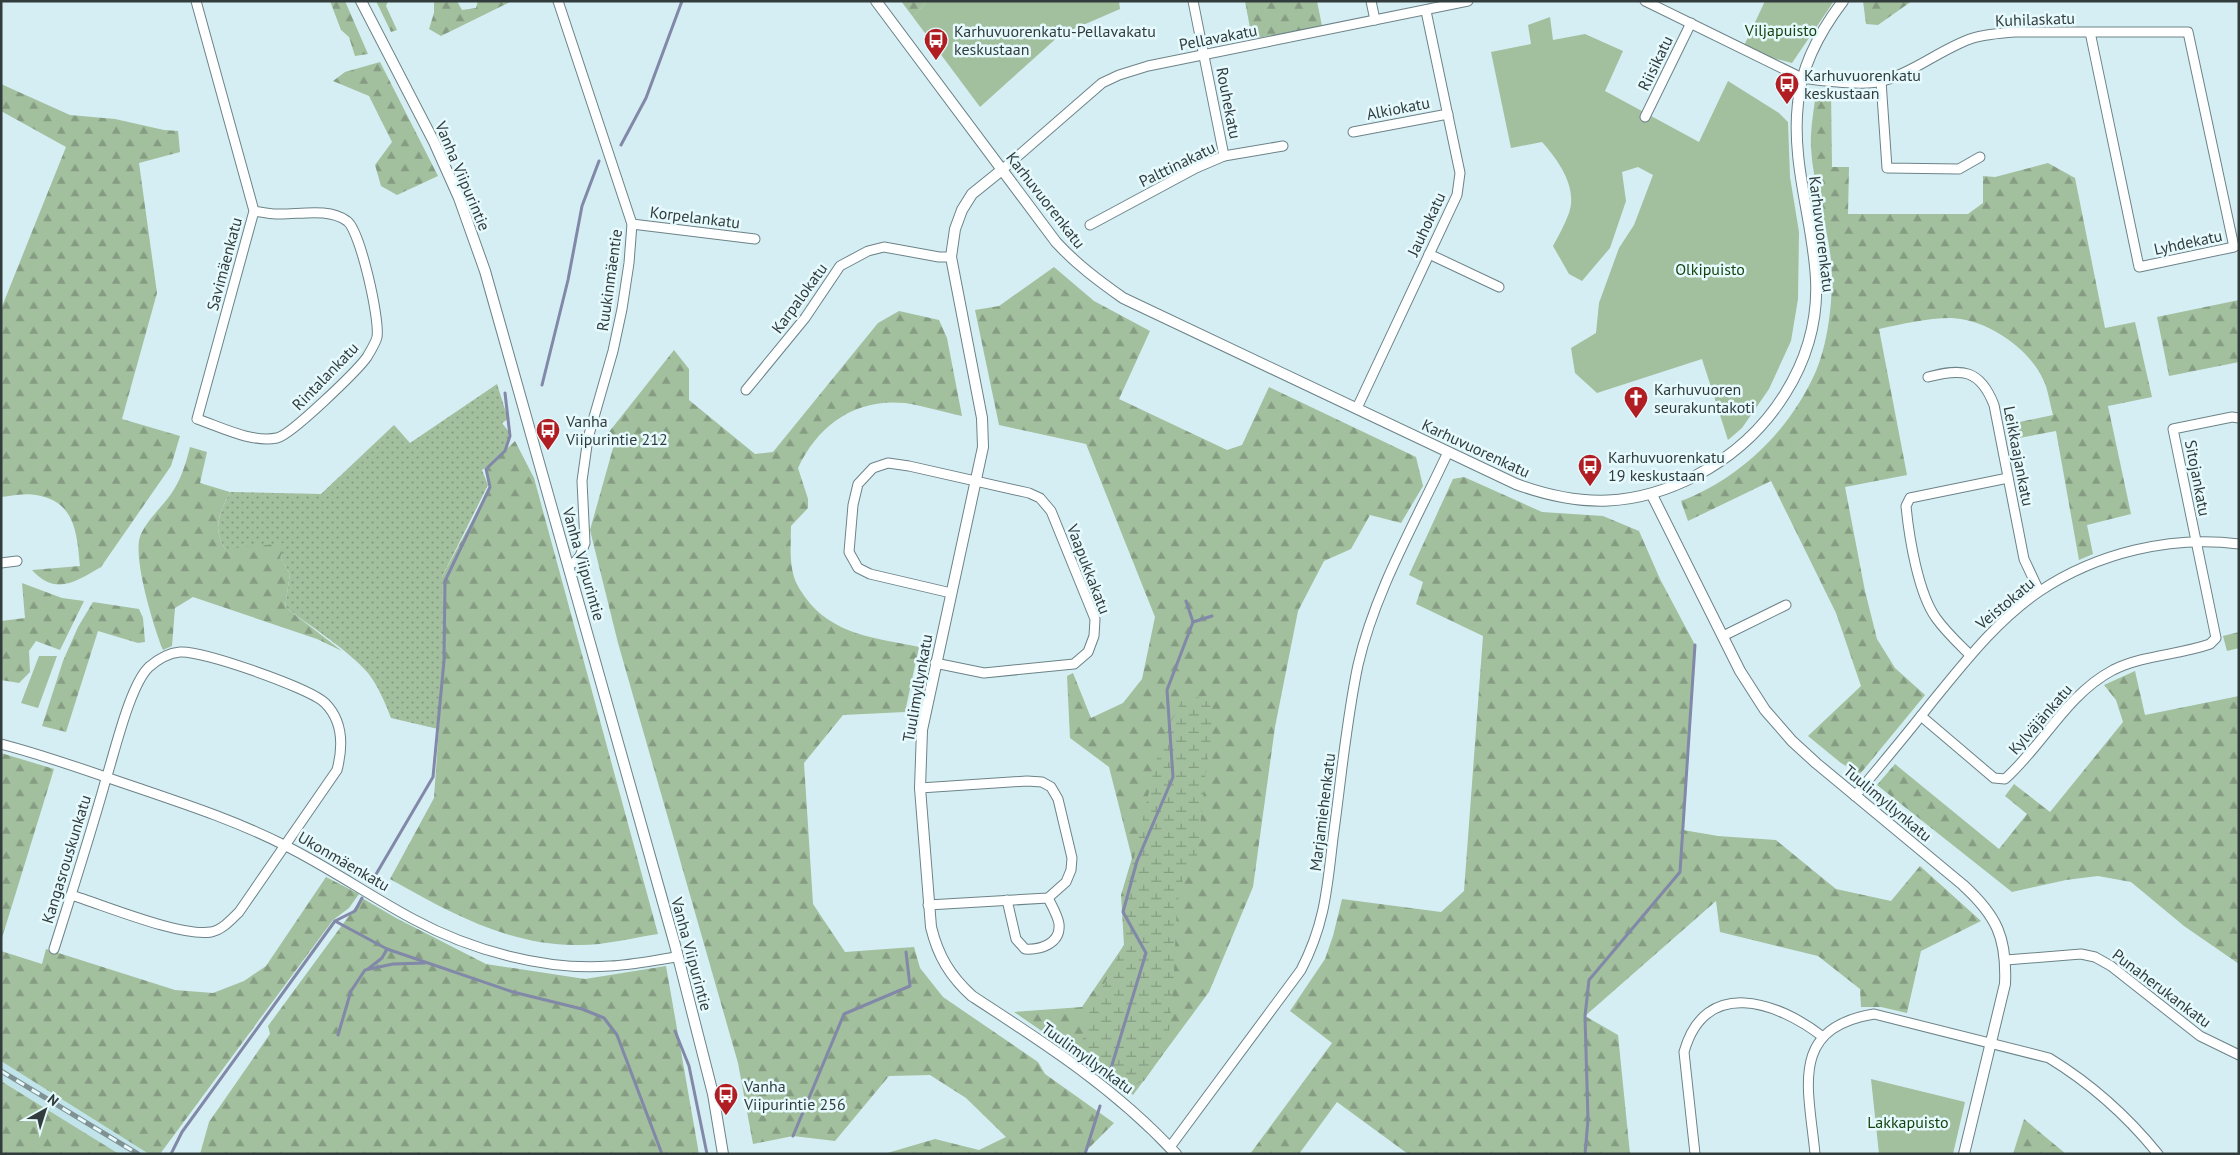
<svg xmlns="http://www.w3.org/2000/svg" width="2240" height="1155" viewBox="0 0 2240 1155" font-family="'PT Sans',sans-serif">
  <defs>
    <pattern id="grass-dots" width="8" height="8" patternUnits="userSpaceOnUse" patternTransform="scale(1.25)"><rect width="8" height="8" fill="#a2bf9e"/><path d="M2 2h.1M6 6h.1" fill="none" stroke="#859c82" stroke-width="1.8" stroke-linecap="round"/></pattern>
    <pattern id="forest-firs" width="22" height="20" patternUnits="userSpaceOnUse" patternTransform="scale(1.25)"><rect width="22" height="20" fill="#a2bf9e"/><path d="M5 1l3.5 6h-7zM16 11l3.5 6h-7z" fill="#859c82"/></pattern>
    <pattern id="wetland-marsh" width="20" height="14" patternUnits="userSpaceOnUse" patternTransform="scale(1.25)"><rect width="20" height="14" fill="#a2bf9e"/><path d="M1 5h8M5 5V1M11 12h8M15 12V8" fill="none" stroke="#859c82"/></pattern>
  </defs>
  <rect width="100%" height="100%" fill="#d5eef3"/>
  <path fill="#c1e4ea" d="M1,1061L149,1154H119L24,1095L1,1081Z"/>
  <path fill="url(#grass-dots)" d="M497,384L508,419L502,423L509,432L507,452L482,470L488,485L442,577L445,693L438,729L391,718C385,702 378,686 368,673C347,649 311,627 285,607L290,574L280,557L225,549C212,527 220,513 230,492L321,494L394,425L410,443Z"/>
  <g fill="url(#forest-firs)">
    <path d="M330,1H345L368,54L355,56L349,37L341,30Z"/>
    <path d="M376,1H388L386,6L397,30L391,32Z"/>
    <path d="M434,1H457L462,10L476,8L478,1H512L441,36L429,29L434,13Z"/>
    <path d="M901,1H927L913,17Z"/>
    <path d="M1245,1H1317L1322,26L1252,39Z"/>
    <path d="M1863,1H1912L1878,25L1866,24Z"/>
    <path d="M380,62L438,176L397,195L381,186L375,165L392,142L369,96L333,81L345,72Z"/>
    <path d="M1,84L70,115L115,119L164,130L178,131L180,152L139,163L157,293L122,419L180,436L171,466L101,567C75,582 56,596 32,570L80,566C77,533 75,501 36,495C25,493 12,496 1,497V309L66,147L1,111Z"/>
    <path d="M1831,91L1832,167H1849L1848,214H1968L1983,203V176L1995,177L2048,163L2075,178L2105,328L2135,322L2152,397L2108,406L2131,514L2087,525L2093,554L2079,560L2056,431L2008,440L2005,425L2053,415C2050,404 2048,389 2043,379C2028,347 1986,319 1951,318C1927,318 1902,324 1879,329L1907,475L1845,487L1865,591L1877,639L1895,668L1925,695L1860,774L1841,763L1808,736L1861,686L1836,613L1771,481L1688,521L1681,501C1740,479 1791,429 1816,371C1829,341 1834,292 1831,260C1827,222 1813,185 1811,148C1810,129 1814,110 1816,92Z"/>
    <path d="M1054,267L1094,301L1150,331L1119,399L1227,450L1242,445L1269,387L1416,457L1423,486L1401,523L1370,515L1351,549L1324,561L1298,611L1275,727L1253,887L1209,992L1133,1095L1125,1088L1014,1012L1082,1007L1124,945L1121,895L1132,858L1109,767L1070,738L1067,676L1073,673L1091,718L1123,703L1142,679L1155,617L1086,444L999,425L975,310L999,306Z"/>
    <path d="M2239,300V362L2169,376L2157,317Z"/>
    <path d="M899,311L939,320L947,338L962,416C944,412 924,406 905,403C855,398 818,425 798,468L808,499V508L791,526C791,543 789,560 794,577C796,584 801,591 805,597C832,635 876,638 919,647L905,712L843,715L804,763L813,904L845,952L914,947L920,968L943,997L1038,1062L1045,1074L1114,1123L1086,1151L1088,1154H884L935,1139L979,1150L1006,1137L966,1098L930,1075L889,1076L835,1141L793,1136L753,1144L738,1063L618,643L590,530L615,441L609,432L674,350L689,369V400L755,454L773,452L878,323Z"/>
    <path d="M515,441L534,478L658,934C632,938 601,946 575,945C507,945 447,911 390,879L434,798L443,669L442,577L490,487L486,469Z"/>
    <path d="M190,447L207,452L200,483L230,492C220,512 212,527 225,549L286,543L280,557L290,574L285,607L342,651L317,639L193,597L175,608L172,646L163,650C154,628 131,554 141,534C148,519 162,507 171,494C181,480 186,463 190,447Z"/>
    <path d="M1464,477L1542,512L1603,516L1639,531L1660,579L1695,645L1683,830L1718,836L1776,840L1836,889L1891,901L1920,866L1981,921L1921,951L1907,1013L1881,1007H1861L1860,989L1818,956L1720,932L1716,901L1585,1016L1618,1035L1630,1154H1408L1337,1102L1299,1154H1250L1332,1043L1290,1011L1325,959L1333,936L1342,899L1441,912L1464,891L1483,636L1416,604L1423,582L1409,575L1453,479Z"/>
    <path d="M22,583L62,598L84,601L60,650L36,641L29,651L30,672L19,683L1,680V621L25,618Z"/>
    <path d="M93,602L139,609L143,618L145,642L138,643L98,631L66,732L42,726L63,661L78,627Z"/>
    <path d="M2239,632V648L2227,651L2223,636Z"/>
    <path d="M2135,671L2145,715L2239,696V964L2184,926L2131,882L2098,876L2066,880L2012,892L1877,785L1895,764L1999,849L2027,814L2005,796L2014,784L2050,812L2123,722L2116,700L2104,685Z"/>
    <path d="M1,753L54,769L1,941Z"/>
    <path d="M326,877L359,894L349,908L333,920L160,1154H149L1,1061V951L42,964L46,949L175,990L213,993L244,981L266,966Z"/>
    <path d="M362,898L396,918L486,964L585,979L666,966L699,1154H200L209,1122L270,1034L268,1026Z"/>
    <path d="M1,1081L119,1154H1Z"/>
    <path d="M2024,1119L2066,1154H2013Z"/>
  </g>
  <path fill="url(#wetland-marsh)" d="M1206,696L1214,715L1205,778L1197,857L1183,879L1177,904L1173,993L1169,1034L1160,1058L1144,1081L1125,1088L1093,1063L1081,1047L1087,1017L1124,945L1125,897L1156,761L1167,730L1182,700Z"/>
  <g fill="#a2bf9e">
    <path d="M927,1H1119L1120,9L1060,35L980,107L913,17Z"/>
    <path d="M1765,1H1834L1792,63L1742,50Z"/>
    <path d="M1550,17L1553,40L1585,34L1623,51L1605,91L1699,142L1728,81L1779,113L1788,122L1790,177L1799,232L1798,299L1791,341L1769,389L1742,428L1728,440L1702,359L1597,393L1575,373L1571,348L1596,333L1599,303L1619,248L1634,225L1653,175L1638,167L1622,172L1626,201L1610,248L1582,281L1569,274L1553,246C1559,235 1565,224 1569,213C1578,187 1558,160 1542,142L1511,148L1491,52L1531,44L1528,25Z"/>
    <path d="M39,656H57L38,708L21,703Z"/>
    <path d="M1871,1079L1965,1102L1953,1154H1879Z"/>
  </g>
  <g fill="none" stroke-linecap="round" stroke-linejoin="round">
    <g stroke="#8288a8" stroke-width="3">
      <path d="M621,145L646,98L682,1"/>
      <path d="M542,385L568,280L582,206L599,161"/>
      <path d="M1193,622L1212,616"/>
      <path d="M375,876L433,777L444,661L445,581L490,487L486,469L505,451L510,436L505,393"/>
      <path d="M335,921L387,949L513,992L582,1009L604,1018L617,1035L662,1154"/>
      <path d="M368,969L382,958L387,949"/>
      <path d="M675,1031L689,1066L707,1154"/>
      <path d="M338,1035L351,991L365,970L393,964L425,963"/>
      <path d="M1108,1078L1146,953L1123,912L1137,861L1173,777L1167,690L1193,622L1186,601"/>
      <path d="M793,1136L844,1014L910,986L906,952"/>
      <path d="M171,1154L182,1132L335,921L355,911L362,898"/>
      <path d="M1085,1154L1100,1106"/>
      <path d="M1585,1154L1588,1120L1585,1016L1589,980L1680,872L1695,645"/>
    </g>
    <defs>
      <g id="minor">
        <path d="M196,1L254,211L197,419C221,427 251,443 277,438C291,435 357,371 367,357C370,352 376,342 377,337C380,319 360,230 347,221C328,207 298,215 276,214C269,214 261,212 254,211"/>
        <path d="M558,1L632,224L629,263L622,309L613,351L588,438L582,481L585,543L580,556L575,562L568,565"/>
        <path d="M1193,1L1224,156"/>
        <path d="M1371,1L1375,20"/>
        <path d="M1645,1L1802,78C1821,81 1865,86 1883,81C1914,72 1940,50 1970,39C1985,34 2001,33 2016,32H2188L2234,247L2139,267L2090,32"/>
        <path d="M1881,81L1887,168L1959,169L1980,157"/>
        <path d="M1645,117L1691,23"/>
        <path d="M1353,132L1448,114"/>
        <path d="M1003,169L1102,83L1119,75L1148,66L1468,1"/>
        <path d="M632,224L755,239"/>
        <path d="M1090,225L1196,168L1224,156L1283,146"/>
        <path d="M1429,254L1499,287"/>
        <path d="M1928,377C1962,368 1980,369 1994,405L2024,559L2039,591"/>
        <path d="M746,390L805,318L840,266L868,251L884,247L939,257H951"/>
        <path d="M1357,408L1457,195L1460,173L1426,11"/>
        <path d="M1,563L17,561"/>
        <path d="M1723,636L1786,605"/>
        <path d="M1970,655C1958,643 1946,632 1936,618C1918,593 1909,537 1906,506L1910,498L2008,478"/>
        <path d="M935,663L984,673L1074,664L1088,652L1094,636L1095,619L1051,511L1040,498L1029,493L909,466L888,463L873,468L858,484L853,505L849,552L858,568L870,574L951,593"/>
        <path d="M1921,716L1994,778L2005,779C2044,744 2066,695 2113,670C2143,655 2179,655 2210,644L2216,638L2173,429L2232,417L2239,418"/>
        <path d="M1,744C48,756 93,773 138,788C188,805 239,822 286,846C330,868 370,896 413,919C470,950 545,971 610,966C632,965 655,960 677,957"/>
        <path d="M920,788L1027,781L1042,782L1051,787L1058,799L1072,858L1071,870L1066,882L1048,898L928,905"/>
        <path d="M1855,796C1881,765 1907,734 1932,702C1964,663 1997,620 2040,591C2097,553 2171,535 2239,544"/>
        <path d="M1007,900L1016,939L1025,949C1040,950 1061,944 1059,924C1058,916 1052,906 1048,898"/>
        <path d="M54,949C72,892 90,836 106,779C115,751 130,685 149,667C157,660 169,653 180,652C201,650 310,688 325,703C343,721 343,747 337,770L239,912C231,920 222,930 211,932C180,937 104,905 71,895"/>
        <path d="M2006,960L2081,954L2095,957L2111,966L2200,1036L2239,1055"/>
        <path d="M1170,1147L1301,970C1325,924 1327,889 1333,838C1341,781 1346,722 1358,665C1375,591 1416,521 1448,452"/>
        <path d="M1695,1154L1684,1052C1705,977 1777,1001 1823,1037"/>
        <path d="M1815,1154C1809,1089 1788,1028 1874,1014L2049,1058C2090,1083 2128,1117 2158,1154"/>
      </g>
      <g id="tertiary">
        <path d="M361,1L434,142L459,198L485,271L675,945L713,1094L723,1154"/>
        <path d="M876,1L1056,242C1076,264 1099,281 1123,298L1516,484C1581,508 1636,507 1697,475C1769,437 1820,362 1816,279C1813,220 1791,164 1798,103C1801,67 1821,30 1843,1"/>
        <path d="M1003,169L972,194L962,210L955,229L951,257L982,418L983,447L922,730L920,788L931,927C938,956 950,976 972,996C1046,1044 1116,1089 1176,1154"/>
        <path d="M1652,495L1740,671L1765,710L1792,741L1816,763L1963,885C1997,916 2007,938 2005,984L1964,1154"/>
      </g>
    </defs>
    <use href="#minor" stroke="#6c8388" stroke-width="11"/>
    <use href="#tertiary" stroke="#6c8388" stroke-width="12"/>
    <use href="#minor" stroke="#fff" stroke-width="9"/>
    <use href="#tertiary" stroke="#fff" stroke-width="10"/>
    <defs>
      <path id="rail" d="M1,1071L138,1154"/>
    </defs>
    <use href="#rail" stroke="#809194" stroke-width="5"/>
    <use href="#rail" stroke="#e6fafe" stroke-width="3" stroke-dasharray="9" stroke-linecap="butt"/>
  </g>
  <defs>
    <symbol id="bus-pin" viewBox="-11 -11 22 30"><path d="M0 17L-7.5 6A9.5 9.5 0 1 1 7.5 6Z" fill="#b01e24" stroke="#e6fafe"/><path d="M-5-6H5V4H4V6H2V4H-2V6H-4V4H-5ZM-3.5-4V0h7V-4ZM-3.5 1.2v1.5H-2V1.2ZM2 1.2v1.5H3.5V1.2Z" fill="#fff"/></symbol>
    <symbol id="church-pin" viewBox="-11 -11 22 30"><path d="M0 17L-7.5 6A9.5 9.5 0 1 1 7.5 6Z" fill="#b01e24" stroke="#e6fafe"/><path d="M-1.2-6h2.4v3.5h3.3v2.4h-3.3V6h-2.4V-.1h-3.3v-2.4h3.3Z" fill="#fff"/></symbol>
  </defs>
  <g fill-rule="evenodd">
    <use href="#bus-pin" x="922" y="26" width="28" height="38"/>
    <use href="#bus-pin" x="1773" y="70" width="28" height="38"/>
    <use href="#church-pin" x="1622" y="384" width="28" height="38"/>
    <use href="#bus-pin" x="534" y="416" width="28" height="38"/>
    <use href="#bus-pin" x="1576" y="452" width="28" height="38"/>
    <use href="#bus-pin" x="712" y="1081" width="28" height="38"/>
  </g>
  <g text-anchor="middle" stroke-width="5" stroke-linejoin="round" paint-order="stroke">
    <g font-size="16" fill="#323c3d" stroke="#e6fafe">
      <text transform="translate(2035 19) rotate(-2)" y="6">Kuhilaskatu</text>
      <text transform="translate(1218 37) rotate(-11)" y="6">Pellavakatu</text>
      <text transform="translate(1655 63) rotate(-64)" y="6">Riisikatu</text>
      <text transform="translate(1229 103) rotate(79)" y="6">Rouhekatu</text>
      <text transform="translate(1398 108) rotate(-11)" y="6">Alkiokatu</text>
      <text transform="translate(1177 164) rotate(-26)" y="6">Palttinakatu</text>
      <text transform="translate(463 176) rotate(67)" y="6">Vanha Viipurintie</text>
      <text transform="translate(1046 200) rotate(52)" y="6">Karhuvuorenkatu</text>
      <text transform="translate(695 217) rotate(7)" y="6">Korpelankatu</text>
      <text transform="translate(1426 224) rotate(-65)" y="6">Jauhokatu</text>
      <text transform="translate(1822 234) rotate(83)" y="6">Karhuvuorenkatu</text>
      <text transform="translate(2188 242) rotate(-12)" y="6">Lyhdekatu</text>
      <text transform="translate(224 264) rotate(-75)" y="6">Savimäenkatu</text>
      <text transform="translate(609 280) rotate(-82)" y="6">Ruukinmäentie</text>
      <text transform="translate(799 298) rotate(-54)" y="6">Karpalokatu</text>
      <text transform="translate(325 376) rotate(-46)" y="6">Rintalankatu</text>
      <text transform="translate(1476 448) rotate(25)" y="6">Karhuvuorenkatu</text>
      <text transform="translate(2019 456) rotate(79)" y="6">Leikkaajankatu</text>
      <text transform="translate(2198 478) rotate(79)" y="6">Sitojankatu</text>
      <text transform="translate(584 564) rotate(74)" y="6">Vanha Viipurintie</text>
      <text transform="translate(1089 569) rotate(69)" y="6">Vaapukkakatu</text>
      <text transform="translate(2005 603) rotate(-40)" y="6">Veistokatu</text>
      <text transform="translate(917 688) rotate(-80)" y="6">Tuulimyllynkatu</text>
      <text transform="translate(2040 719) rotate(-49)" y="6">Kylväjänkatu</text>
      <text transform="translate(1888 803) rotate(40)" y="6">Tuulimyllynkatu</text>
      <text transform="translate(1322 812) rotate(-83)" y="6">Marjamiehenkatu</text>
      <text transform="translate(66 859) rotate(-73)" y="6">Kangasrouskunkatu</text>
      <text transform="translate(344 861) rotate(30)" y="6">Ukonmäenkatu</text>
      <text transform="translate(692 954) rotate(75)" y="6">Vanha Viipurintie</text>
      <text transform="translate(2162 988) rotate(37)" y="6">Punaherukankatu</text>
      <text transform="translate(1088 1058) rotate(36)" y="6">Tuulimyllynkatu</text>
    </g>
    <g font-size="16" fill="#154410" stroke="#e6fafe">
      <text x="1781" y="36">Viljapuisto</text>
      <text x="1710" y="275">Olkipuisto</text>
      <text x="1908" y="1128">Lakkapuisto</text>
    </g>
    <g font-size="16" fill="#323c3d" stroke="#e6fafe" text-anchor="start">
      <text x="954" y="37">Karhuvuorenkatu-Pellavakatu<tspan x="954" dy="18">keskustaan</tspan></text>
      <text x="1804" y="81">Karhuvuorenkatu<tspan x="1804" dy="18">keskustaan</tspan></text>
      <text x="1654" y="395">Karhuvuoren<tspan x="1654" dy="18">seurakuntakoti</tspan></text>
      <text x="566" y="427">Vanha<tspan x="566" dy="18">Viipurintie 212</tspan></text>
      <text x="1608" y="463">Karhuvuorenkatu<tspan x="1608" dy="18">19 keskustaan</tspan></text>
      <text x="744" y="1092">Vanha<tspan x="744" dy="18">Viipurintie 256</tspan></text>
    </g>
  </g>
  <rect width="2240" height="1155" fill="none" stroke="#323c3d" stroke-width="5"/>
  <g transform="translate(45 1110) rotate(39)" stroke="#e6fafe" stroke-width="4" paint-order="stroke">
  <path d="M0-4L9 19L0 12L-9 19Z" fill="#323c3d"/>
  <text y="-8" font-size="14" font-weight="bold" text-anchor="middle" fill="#323c3d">N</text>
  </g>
</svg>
